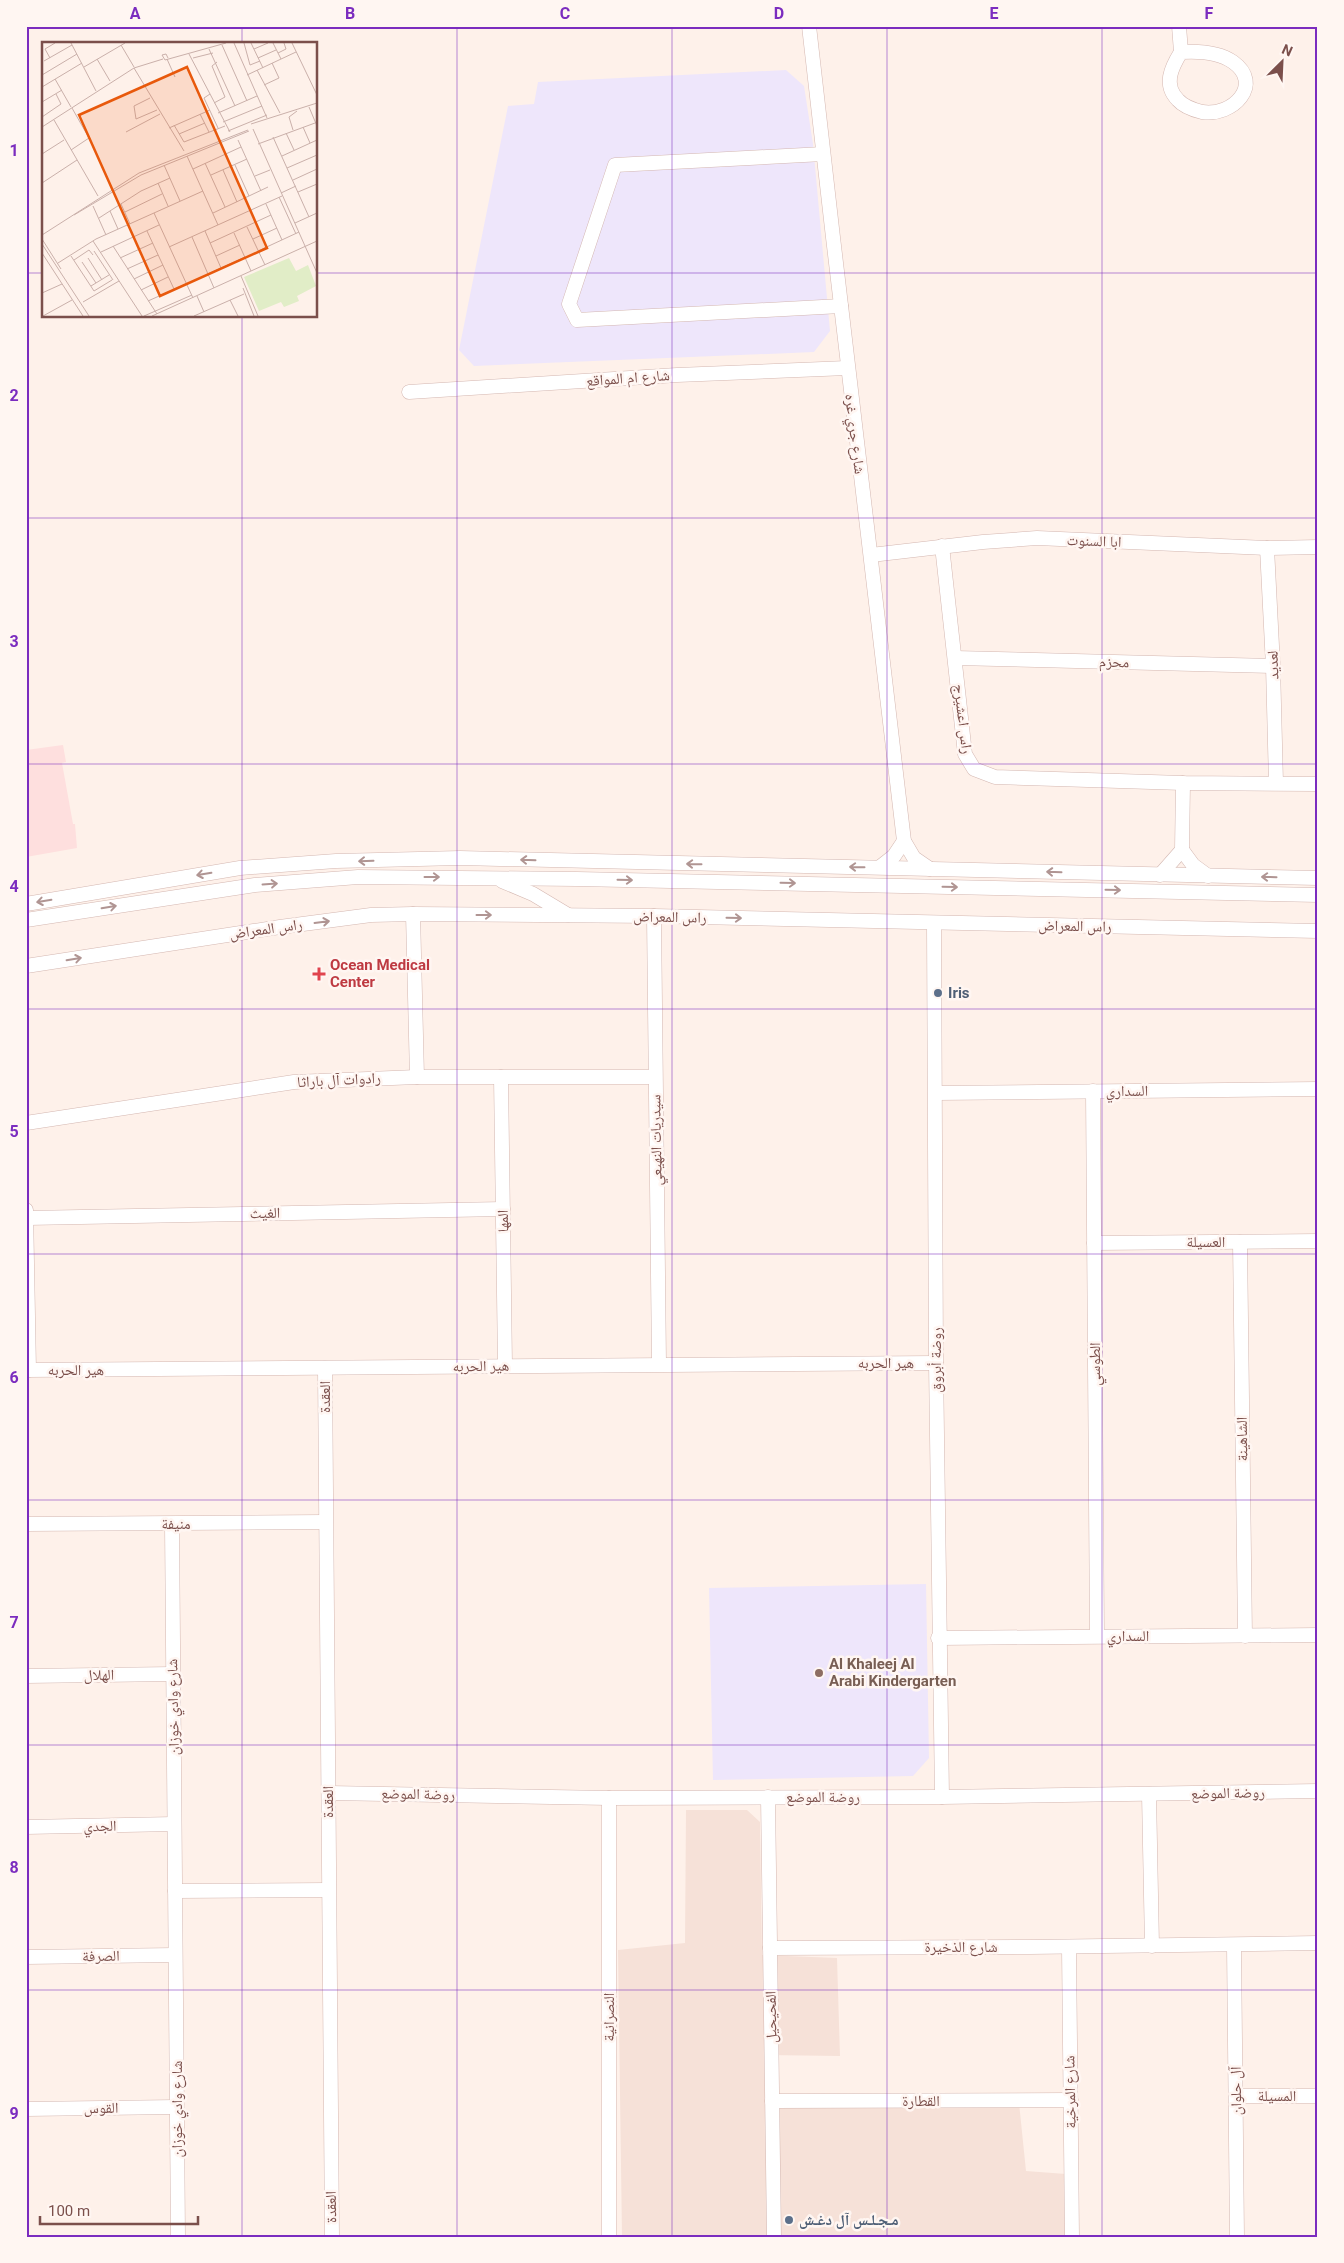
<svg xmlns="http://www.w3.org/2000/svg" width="1344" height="2263" viewBox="0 0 1344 2263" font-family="Roboto,'Noto Naskh Arabic',sans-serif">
  <rect width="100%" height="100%" fill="#fef1ea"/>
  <path fill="#f6e1d8" d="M686,1810H747L760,1822L762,1955L837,1958L840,2056L767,2055L768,2096L1018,2093L1026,2171L1066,2174L1067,2237H622L618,1950L685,1943Z"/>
  <path fill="#fedfde" d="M63,745L66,762L62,763L73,824H75L77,848L26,857V750Z"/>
  <g fill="#eee6fb">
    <path d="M786,70L804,86L813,144L830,331L814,352L474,366L459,350L508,106L534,104L538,82Z"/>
    <path d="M926,1584L929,1758L913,1776L713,1780L709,1588Z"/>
  </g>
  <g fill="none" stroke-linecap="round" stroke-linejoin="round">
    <defs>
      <g id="minor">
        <path d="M809,26C839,298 873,570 904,841L914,858L930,869"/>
        <path d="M1179,26L1181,52"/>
        <path d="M1181,52C1197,51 1219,52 1233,62C1264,84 1233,117 1202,112C1194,110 1184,107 1178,100C1163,85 1171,68 1181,52Z"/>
        <path d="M823,154L615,165L569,304L577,320L841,306"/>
        <path d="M409,392L677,375L847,368"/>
        <path d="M942,546L965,754L974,769L995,777L1183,783L1318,784"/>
        <path d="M1267,548L1273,666L1276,783"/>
        <path d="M871,555L983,542L1037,538L1267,548L1318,547"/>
        <path d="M955,658L1273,666"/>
        <path d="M1182,850L1193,865L1208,876"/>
        <path d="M880,867L894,856L904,841"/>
        <path d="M1160,875L1182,850L1183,783"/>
        <path d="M502,881L533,894L568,915"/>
        <path d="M26,904L240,868L336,861L460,858L1318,878"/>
        <path d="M413,914L417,1077"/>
        <path d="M654,916L659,1364"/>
        <path d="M26,920L255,885L358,877L577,879L1318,895"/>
        <path d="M934,923L936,1363L942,1797"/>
        <path d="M26,966L280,927L371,915L413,914L654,916L1318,931"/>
        <path d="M501,1077L505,1365"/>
        <path d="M1093,1091L1097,1636"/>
        <path d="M936,1093L1318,1089"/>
        <path d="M26,1123L294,1082L417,1077H655"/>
        <path d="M26,1210L29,1370"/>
        <path d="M27,1218L503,1209"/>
        <path d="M1240,1242L1245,1636"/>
        <path d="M1094,1243L1318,1241"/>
        <path d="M325,1368L332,2237"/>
        <path d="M26,1370L936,1363"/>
        <path d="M26,1524L325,1522"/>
        <path d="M172,1524L178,2237"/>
        <path d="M938,1638L1318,1635"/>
        <path d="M26,1676L173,1674"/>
        <path d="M329,1793L609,1798L942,1797L1318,1791"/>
        <path d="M1149,1794L1152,1946"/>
        <path d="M768,1797L774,2237"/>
        <path d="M609,1798V2237"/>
        <path d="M26,1827L174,1824"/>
        <path d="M175,1891L328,1890"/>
        <path d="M1234,1945L1237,2237"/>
        <path d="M1069,1947L1072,2237"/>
        <path d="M770,1948L1030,1947L1318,1943"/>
        <path d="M26,1957L175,1955"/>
        <path d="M1236,2096H1318"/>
        <path d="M772,2101L1071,2100"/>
        <path d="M26,2109L177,2107"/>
      </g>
    </defs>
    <use href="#minor" stroke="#d4b7b1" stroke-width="15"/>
    <use href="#minor" stroke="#fff" stroke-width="14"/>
  </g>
  <defs><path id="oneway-shaft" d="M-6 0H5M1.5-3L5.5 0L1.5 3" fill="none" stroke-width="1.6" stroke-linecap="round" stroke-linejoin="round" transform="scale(1.25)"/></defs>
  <g stroke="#b09593">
    <use href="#oneway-shaft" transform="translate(528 860) rotate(-178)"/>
    <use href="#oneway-shaft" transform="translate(366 861) rotate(178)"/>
    <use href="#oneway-shaft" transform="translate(694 864) rotate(-179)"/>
    <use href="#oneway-shaft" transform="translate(857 867) rotate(-179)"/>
    <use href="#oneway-shaft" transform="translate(1054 872) rotate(-178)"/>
    <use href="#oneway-shaft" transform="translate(204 874) rotate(171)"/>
    <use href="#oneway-shaft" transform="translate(432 877)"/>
    <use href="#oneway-shaft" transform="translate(1269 877) rotate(-179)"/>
    <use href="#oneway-shaft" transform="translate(625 880) rotate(1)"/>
    <use href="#oneway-shaft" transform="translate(788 883) rotate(1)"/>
    <use href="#oneway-shaft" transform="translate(270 884) rotate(-4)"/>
    <use href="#oneway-shaft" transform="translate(950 887) rotate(1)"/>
    <use href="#oneway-shaft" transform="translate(1113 890) rotate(1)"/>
    <use href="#oneway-shaft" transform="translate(44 901) rotate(171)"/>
    <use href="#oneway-shaft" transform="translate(109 907) rotate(-9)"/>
    <use href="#oneway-shaft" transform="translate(484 915)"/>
    <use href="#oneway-shaft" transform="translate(734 918) rotate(1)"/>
    <use href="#oneway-shaft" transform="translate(322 922) rotate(-7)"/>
    <use href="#oneway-shaft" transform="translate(74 959) rotate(-9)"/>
  </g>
  <path fill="none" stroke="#7b2cbf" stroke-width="1" stroke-opacity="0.55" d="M242,26V44M457,26V2237M672,26V2237M887,26V2237M1102,26V2237M26,273H44M316,273H1318M242,316V2237M26,518H1318M26,764H1318M26,1009H1318M26,1254H1318M26,1500H1318M26,1745H1318M26,1990H1318"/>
  <path fill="#e0444e" stroke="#fff6f2" stroke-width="2" d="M316.5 966.5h5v5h5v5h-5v5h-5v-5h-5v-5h5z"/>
  <g fill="#5c6f8a" stroke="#fff6f2" stroke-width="2">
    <circle cx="938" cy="993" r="5"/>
    <circle cx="789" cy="2220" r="5"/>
  </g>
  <circle fill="#8d6e63" stroke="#fff6f2" stroke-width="2" cx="819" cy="1673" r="5"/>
  <g text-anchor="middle" stroke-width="5" stroke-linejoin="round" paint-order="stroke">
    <g font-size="15" fill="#7b4f4b" stroke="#fff6f2">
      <text transform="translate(628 378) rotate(-4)" y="5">شارع ام المواقع</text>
      <text transform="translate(855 434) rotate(83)" y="5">شارع جري غره</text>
      <text transform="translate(1094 541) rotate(2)" y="5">ابا السنوت</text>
      <text transform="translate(1114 662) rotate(1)" y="5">محزم</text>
      <text transform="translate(1273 665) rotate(-92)" y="5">لعديد</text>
      <text transform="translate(963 719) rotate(83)" y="5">راس اعشيرج</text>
      <text transform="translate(670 917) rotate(1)" y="5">راس المعراض</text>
      <text transform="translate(1075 926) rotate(1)" y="5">راس المعراض</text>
      <text transform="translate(266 929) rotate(-8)" y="5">راس المعراض</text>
      <text transform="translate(339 1080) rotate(-3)" y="5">رادوات آل باراثا</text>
      <text transform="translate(1127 1091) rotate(-1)" y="5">السداري</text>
      <text transform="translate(656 1140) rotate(-91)" y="5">سيدريات النهيعي</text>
      <text transform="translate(265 1213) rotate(-1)" y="5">الغيث</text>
      <text transform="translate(503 1221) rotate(-91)" y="5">المها</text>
      <text x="1206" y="1247">العسيلة</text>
      <text transform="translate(936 1360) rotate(-90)" y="5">روضة أبروق</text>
      <text x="886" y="1368">هير الحربه</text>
      <text transform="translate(1095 1364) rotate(-90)" y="5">الطوسي</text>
      <text transform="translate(481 1366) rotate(-1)" y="5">هير الحربه</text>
      <text x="76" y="1375">هير الحربه</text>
      <text transform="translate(325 1397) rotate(-90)" y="5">العقدة</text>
      <text transform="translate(1242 1439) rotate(-91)" y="5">الشاهينة</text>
      <text x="176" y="1529">منيفة</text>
      <text x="1128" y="1641">السداري</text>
      <text transform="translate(99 1675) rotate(-1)" y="5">الهلال</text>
      <text transform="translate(173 1707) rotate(-91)" y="5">شارع وادي خوزان</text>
      <text transform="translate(1228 1793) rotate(-1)" y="5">روضة الموضع</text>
      <text transform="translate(418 1794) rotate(1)" y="5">روضة الموضع</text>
      <text x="823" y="1802">روضة الموضع</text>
      <text transform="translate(328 1802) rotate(-90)" y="5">العقدة</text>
      <text transform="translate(100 1826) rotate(-1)" y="5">الجدي</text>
      <text x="961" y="1952">شارع الذخيرة</text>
      <text transform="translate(101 1956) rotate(-1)" y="5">الصرفة</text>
      <text transform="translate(609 2017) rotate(-90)" y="5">النصرانية</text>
      <text transform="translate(771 2017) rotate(-91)" y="5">الفحيحيل</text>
      <text transform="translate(1236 2091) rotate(-91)" y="5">آل حلوان</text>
      <text transform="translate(1070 2092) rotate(-91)" y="5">شارع المرخية</text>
      <text x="1277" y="2101">المسيلة</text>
      <text x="921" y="2106">القطارة</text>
      <text transform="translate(101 2108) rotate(-1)" y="5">القوس</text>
      <text transform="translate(177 2109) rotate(-90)" y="5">شارع وادي خوزان</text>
      <text transform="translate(331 2207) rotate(-91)" y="5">العقدة</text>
    </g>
    <g font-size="15" font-weight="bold" fill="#be3a42" stroke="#fff6f2" text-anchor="start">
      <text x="330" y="970">Ocean Medical<tspan x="330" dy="17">Center</tspan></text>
    </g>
    <g font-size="15" font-weight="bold" fill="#4e5e75" stroke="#fff6f2" text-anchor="start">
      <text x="948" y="998">Iris</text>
      <text x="799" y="2225">مـجـلـس آل دغـش</text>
    </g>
    <g font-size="15" font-weight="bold" fill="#785e54" stroke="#fff6f2" text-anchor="start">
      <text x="829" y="1669">Al Khaleej Al<tspan x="829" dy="17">Arabi Kindergarten</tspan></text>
    </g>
  </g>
  <g transform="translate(42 42)">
    <rect width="275" height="275" fill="#fef1ea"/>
    <path d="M247,216L254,229L266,223L274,244L255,254L257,259L242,265L239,260L217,269L202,235Z" fill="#e1edc7"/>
    <path fill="none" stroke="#cab0aa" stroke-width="1" d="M29,1L54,49M192,1L225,76M202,1L208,23L218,19M209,1L221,26M231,1L239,17M250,1L275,53M79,3L92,25M180,3L205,59M167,7L193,64M212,7L226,1M236,11L244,7L242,1M147,12L188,90M8,16L3,7L13,1M126,16L124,12L120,13L123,18L184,1M151,16L171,11M216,16L234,8M55,17L68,39M125,17L133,35M2,19L30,3M42,25L83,1M92,26L142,109M215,28L238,71M0,33L35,12M205,33L254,10M13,37L29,65M222,43L237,36L230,21M0,45L40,21M168,52L162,56L176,86M108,56L92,64L94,77L115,68M0,60L20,48M172,61L183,55L170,24L175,20M267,65L275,84M176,71L215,54M158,72L167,90M0,75L19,62L14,52M12,78L56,154M181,80L220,64M209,82L275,61M132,83L142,100L183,84M0,85L92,26L121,17M261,85L268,101M127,86L168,68M211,87L275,231M251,88L247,75L255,69M186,89L225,73M84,90L118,72M244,91L252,108M137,92L163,81M231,95L267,175M196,98L219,149M216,102L273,81M29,108L47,96L30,66M0,112L22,98M145,114L176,183M240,114L275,98M163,121L183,165M122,123L138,159M193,123L207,154M245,126L275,113M151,127L199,105M181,128L195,160M169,133L205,117M213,134L228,128M251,138L275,127M0,141L35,118M116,141L126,164M256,150L275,142M239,151L254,144M237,155L254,192M79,162L88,182M224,162L240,198M51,164L64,193M68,169L76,187M83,170L120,152M112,171L151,256M171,171L226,145M32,173L99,133L207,89M57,176L99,149L128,136M253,181L275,171M205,185L223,223M105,189L132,247M163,189L179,226M192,191L209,229M0,193L97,131L206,88M150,195L172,246M0,197L19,227M211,197L235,186M51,199L100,274M168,201L229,173M0,202L47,274M71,204L115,272M127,205L240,154M52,209L71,238M216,209L257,190M59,210L117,183M0,211L41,274M29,214L52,249L70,238M174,214L198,203M46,216L60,238M78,216L111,201M32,218L47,208L51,213M40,220L54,241M16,221L54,197L161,149M85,227L116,213M166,232L203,215M199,234L216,274M92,237L121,223M49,244L67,233M201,246L212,274M99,248L126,235M0,251L20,242M155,254L162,270M188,258L196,274M106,259L144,242M41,260L77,239M1,274L30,258M102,274L150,253M110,274L275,199M152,274L202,252"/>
    <path fill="#e8590c" fill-opacity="0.15" stroke="#e8590c" stroke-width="2.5" d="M145,25L225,206L118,254L37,73Z"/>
    <rect width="275" height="275" fill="none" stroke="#7b4f4b" stroke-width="2.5"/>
  </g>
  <rect width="1344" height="2263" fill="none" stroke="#fff6f2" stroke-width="55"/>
  <g transform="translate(1282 62) rotate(24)" stroke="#fff6f2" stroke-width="4" paint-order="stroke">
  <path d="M0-4L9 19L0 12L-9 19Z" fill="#7b4f4b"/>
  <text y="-8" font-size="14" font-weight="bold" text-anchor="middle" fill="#7b4f4b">N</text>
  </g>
  <path d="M40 2216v8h158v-8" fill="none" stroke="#7b4f4b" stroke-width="2.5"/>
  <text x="48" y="2216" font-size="15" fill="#7b4f4b" stroke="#fff6f2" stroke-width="4" paint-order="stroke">100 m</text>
  <rect x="28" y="28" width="1288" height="2208" fill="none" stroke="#7b2cbf" stroke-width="2"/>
  <g font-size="16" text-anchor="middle" font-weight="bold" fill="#7b2cbf">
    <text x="135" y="19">A</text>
    <text x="350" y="19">B</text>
    <text x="565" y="19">C</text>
    <text x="779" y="19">D</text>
    <text x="994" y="19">E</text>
    <text x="1209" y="19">F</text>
    <text x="14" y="156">1</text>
    <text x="14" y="401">2</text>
    <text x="14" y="647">3</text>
    <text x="14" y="892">4</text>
    <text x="14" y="1137">5</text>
    <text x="14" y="1383">6</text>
    <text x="14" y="1628">7</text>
    <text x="14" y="1873">8</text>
    <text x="14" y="2119">9</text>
  </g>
</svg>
